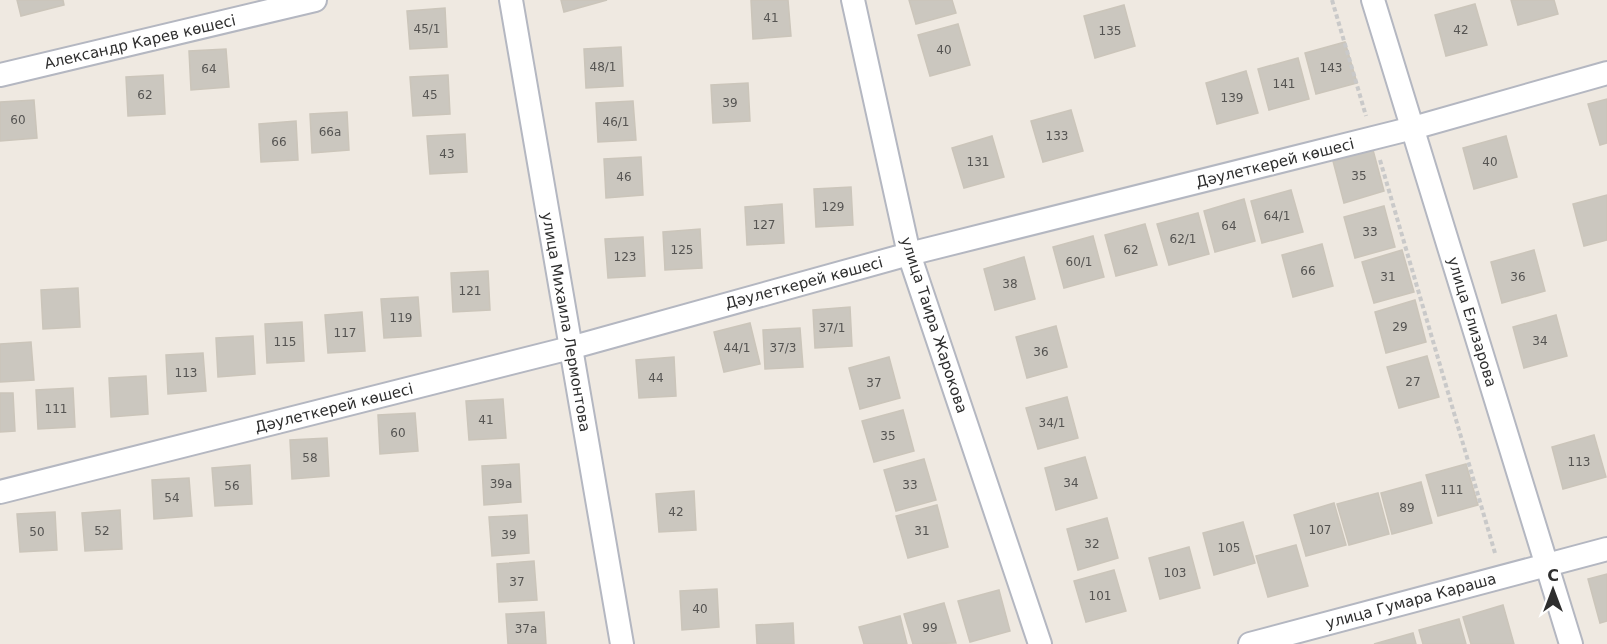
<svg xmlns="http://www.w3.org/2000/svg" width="1607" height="644" viewBox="0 0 1607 644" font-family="'DejaVu Sans',sans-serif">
  <rect width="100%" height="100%" fill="#efe9e1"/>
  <g fill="#cbc7bf" stroke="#cbc5ba" stroke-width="1.5">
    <path d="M17,0H63L64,5L21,16Z"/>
    <path d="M561,0H607L564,12Z"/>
    <path d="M751,0H788L791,36L753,39Z"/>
    <path d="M909,0H952L956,13L916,24Z"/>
    <path d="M1511,0H1554L1558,14L1518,25Z"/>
    <path d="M1475,4L1487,45L1446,56L1435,15Z"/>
    <path d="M1124,5L1135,46L1095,58L1084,16Z"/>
    <path d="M445,8L447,47L410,49L407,11Z"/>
    <path d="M958,24L970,65L930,76L918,35Z"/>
    <path d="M1345,42L1357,83L1316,94L1305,53Z"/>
    <path d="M621,47L623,86L586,88L584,49Z"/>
    <path d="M226,49L229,87L191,90L189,51Z"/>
    <path d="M1298,58L1309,99L1269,110L1258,69Z"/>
    <path d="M1246,71L1258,113L1217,124L1206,83Z"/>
    <path d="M163,75L165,114L128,116L126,77Z"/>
    <path d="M448,75L450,114L413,116L410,77Z"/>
    <path d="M748,83L750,121L713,123L711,85Z"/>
    <path d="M1607,99V143L1600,145L1588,104Z"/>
    <path d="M34,100L37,138L0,141V102Z"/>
    <path d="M633,101L636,140L598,142L596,103Z"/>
    <path d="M1071,110L1083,151L1043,162L1031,121Z"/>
    <path d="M347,112L349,150L312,153L310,114Z"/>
    <path d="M296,121L298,160L261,162L259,124Z"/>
    <path d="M465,134L467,172L430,174L427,136Z"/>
    <path d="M992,136L1004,177L964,188L952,148Z"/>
    <path d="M1506,136L1517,177L1474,189L1463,148Z"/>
    <path d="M1373,150L1384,191L1344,203L1333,161Z"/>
    <path d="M641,157L643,195L606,198L604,159Z"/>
    <path d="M851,187L853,225L816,227L814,189Z"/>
    <path d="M1291,190L1303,232L1262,243L1251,201Z"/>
    <path d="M1607,195V240L1584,246L1573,204Z"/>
    <path d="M1244,199L1255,241L1215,252L1204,211Z"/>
    <path d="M782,204L784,243L747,245L745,207Z"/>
    <path d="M1384,206L1395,247L1355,258L1344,217Z"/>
    <path d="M1198,213L1209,254L1169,265L1157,224Z"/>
    <path d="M1145,224L1157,265L1116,276L1105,235Z"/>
    <path d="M700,229L702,268L665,270L663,232Z"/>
    <path d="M1093,236L1104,277L1064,288L1053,247Z"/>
    <path d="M643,237L645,276L608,278L605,239Z"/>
    <path d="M1322,244L1333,286L1293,297L1282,255Z"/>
    <path d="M1402,250L1414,292L1374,303L1362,262Z"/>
    <path d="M1534,250L1545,291L1502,303L1491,262Z"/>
    <path d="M1024,257L1035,299L995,310L984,269Z"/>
    <path d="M488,271L490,310L453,312L451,273Z"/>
    <path d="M78,288L80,327L43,329L41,290Z"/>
    <path d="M418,297L421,336L384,338L381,299Z"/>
    <path d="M1415,300L1426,342L1386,353L1375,312Z"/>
    <path d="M850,307L852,346L815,348L813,310Z"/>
    <path d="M362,312L365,351L328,353L325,315Z"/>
    <path d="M1556,315L1567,356L1524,368L1513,327Z"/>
    <path d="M302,322L304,361L267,363L265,324Z"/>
    <path d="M750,323L760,364L724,372L714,332Z"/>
    <path d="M1056,326L1067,367L1027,378L1016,337Z"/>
    <path d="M800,328L803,367L765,369L763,330Z"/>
    <path d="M253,336L255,374L218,377L216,338Z"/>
    <path d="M31,342L34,380L0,382V344Z"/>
    <path d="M203,353L206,391L168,394L166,355Z"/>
    <path d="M1427,356L1439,397L1399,408L1387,367Z"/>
    <path d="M674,357L676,396L639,398L636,360Z"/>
    <path d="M889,357L900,398L860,409L849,368Z"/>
    <path d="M146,376L148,414L111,417L109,378Z"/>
    <path d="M73,388L75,427L38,429L36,390Z"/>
    <path d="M0,393H13L15,431L0,432Z"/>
    <path d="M1067,397L1078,438L1038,449L1026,408Z"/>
    <path d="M503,399L506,438L469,440L466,401Z"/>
    <path d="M903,410L914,451L874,462L862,421Z"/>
    <path d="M415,413L418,451L380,454L378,415Z"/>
    <path d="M1594,435L1606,477L1563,489L1552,447Z"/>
    <path d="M327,438L329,476L292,479L290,440Z"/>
    <path d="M1085,457L1097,498L1056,510L1045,468Z"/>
    <path d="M924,459L936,500L896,511L884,470Z"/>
    <path d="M519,464L521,502L484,505L482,466Z"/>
    <path d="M1466,464L1478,505L1438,516L1426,475Z"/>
    <path d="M250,465L252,504L215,506L212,468Z"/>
    <path d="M189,478L192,516L154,519L152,480Z"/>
    <path d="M1421,482L1432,523L1392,534L1381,493Z"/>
    <path d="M694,491L696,530L659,532L656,494Z"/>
    <path d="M1378,493L1389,534L1349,545L1337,504Z"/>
    <path d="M1334,503L1346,545L1306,556L1294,515Z"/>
    <path d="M937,505L948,547L908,558L896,516Z"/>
    <path d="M120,510L122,549L85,551L82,513Z"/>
    <path d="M55,512L57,550L20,552L17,514Z"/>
    <path d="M527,515L529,553L492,556L489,517Z"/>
    <path d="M1107,518L1118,558L1078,570L1067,529Z"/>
    <path d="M1243,522L1255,563L1214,575L1203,533Z"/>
    <path d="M1296,545L1308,586L1268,597L1256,556Z"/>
    <path d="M1189,547L1200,588L1160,599L1149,558Z"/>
    <path d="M534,561L537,600L499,602L497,564Z"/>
    <path d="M1114,570L1126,611L1086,622L1074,581Z"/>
    <path d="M1607,574V621L1600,623L1588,579Z"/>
    <path d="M717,589L719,627L682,630L680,591Z"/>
    <path d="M999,590L1010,631L970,642L958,601Z"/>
    <path d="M944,603L956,643L913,644L904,614Z"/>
    <path d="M1503,605L1514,644H1471L1463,617Z"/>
    <path d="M544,612L546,644H508L506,614Z"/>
    <path d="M900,616L907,644H864L859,627Z"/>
    <path d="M1459,619L1466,644H1423L1419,630Z"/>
    <path d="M793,623L794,644H757L756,625Z"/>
    <path d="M1413,633L1416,644H1374Z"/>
  </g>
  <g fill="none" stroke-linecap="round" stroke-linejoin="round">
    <defs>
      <g id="street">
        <path d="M511,0L622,644"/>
        <path d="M853,0L909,254L1040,644"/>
        <path d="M1373,0L1571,644"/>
        <path d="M0,75L315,0"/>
        <path d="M0,492L570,348L909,254L1413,128L1607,73"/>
        <path d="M1250,644L1607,549"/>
      </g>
    </defs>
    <use href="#street" stroke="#b4b7c1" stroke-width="26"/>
    <g stroke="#c9c9c9" stroke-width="4" stroke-dasharray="4.5 3" stroke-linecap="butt">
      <path d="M1332,0L1366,116"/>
      <path d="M1380,160L1495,553"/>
    </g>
    <use href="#street" stroke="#fff" stroke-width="22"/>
  </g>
  <g text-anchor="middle" stroke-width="4.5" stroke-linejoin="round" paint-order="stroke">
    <g font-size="12" fill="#555452">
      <text x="771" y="22">41</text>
      <text x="427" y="33">45/1</text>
      <text x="1461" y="34">42</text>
      <text x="1110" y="35">135</text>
      <text x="944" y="54">40</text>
      <text x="603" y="71">48/1</text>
      <text x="1331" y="72">143</text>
      <text x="209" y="73">64</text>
      <text x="1284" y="88">141</text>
      <text x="145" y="99">62</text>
      <text x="430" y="99">45</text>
      <text x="1232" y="102">139</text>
      <text x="730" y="107">39</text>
      <text x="18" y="124">60</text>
      <text x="616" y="126">46/1</text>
      <text x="330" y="136">66а</text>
      <text x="1057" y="140">133</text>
      <text x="279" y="146">66</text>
      <text x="447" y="158">43</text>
      <text x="978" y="166">131</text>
      <text x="1490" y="166">40</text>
      <text x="1359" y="180">35</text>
      <text x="624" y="181">46</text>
      <text x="833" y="211">129</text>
      <text x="1277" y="220">64/1</text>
      <text x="764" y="229">127</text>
      <text x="1229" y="230">64</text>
      <text x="1370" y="236">33</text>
      <text x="1183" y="243">62/1</text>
      <text x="682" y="254">125</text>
      <text x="1131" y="254">62</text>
      <text x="625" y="261">123</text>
      <text x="1079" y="266">60/1</text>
      <text x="1308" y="275">66</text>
      <text x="1388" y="281">31</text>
      <text x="1518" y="281">36</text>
      <text x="1010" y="288">38</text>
      <text x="470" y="295">121</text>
      <text x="401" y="322">119</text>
      <text x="1400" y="331">29</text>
      <text x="832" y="332">37/1</text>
      <text x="345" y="337">117</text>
      <text x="1540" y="345">34</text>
      <text x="285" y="346">115</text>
      <text x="737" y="352">44/1</text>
      <text x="783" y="352">37/3</text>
      <text x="1041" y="356">36</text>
      <text x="186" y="377">113</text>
      <text x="656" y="382">44</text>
      <text x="1413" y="386">27</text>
      <text x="874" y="387">37</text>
      <text x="56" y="413">111</text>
      <text x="486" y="424">41</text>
      <text x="1052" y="427">34/1</text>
      <text x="398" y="437">60</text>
      <text x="888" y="440">35</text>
      <text x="310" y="462">58</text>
      <text x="1579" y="466">113</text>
      <text x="1071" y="487">34</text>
      <text x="501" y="488">39а</text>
      <text x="910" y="489">33</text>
      <text x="232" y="490">56</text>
      <text x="1452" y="494">111</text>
      <text x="172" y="502">54</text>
      <text x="1407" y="512">89</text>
      <text x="676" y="516">42</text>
      <text x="1320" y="534">107</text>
      <text x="102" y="535">52</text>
      <text x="922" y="535">31</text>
      <text x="37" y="536">50</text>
      <text x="509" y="539">39</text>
      <text x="1092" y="548">32</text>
      <text x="1229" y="552">105</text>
      <text x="1175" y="577">103</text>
      <text x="517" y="586">37</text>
      <text x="1100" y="600">101</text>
      <text x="700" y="613">40</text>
      <text x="930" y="632">99</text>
      <text x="526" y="633">37а</text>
    </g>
    <g font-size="15" fill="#2e2e2e" stroke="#fff">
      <text transform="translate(140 42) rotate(-13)" y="5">Александр Карев көшесі</text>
      <text transform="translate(1275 163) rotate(-14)" y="5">Дәулеткерей көшесі</text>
      <text transform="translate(804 283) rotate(-15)" y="5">Дәулеткерей көшесі</text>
      <text transform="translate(566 322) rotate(80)" y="5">улица Михаила Лермонтова</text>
      <text transform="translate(1472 322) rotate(73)" y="5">улица Елизарова</text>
      <text transform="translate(934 325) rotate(72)" y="5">улица Таира Жарокова</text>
      <text transform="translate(334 408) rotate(-14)" y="5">Дәулеткерей көшесі</text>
      <text transform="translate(1411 601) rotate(-15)" y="5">улица Гумара Караша</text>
    </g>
  </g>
  <g transform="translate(1553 590)" stroke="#ffffff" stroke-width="4.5" paint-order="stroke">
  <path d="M0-4.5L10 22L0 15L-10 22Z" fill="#2e2e2e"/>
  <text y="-9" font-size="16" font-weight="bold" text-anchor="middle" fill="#2e2e2e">С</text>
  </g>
</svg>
